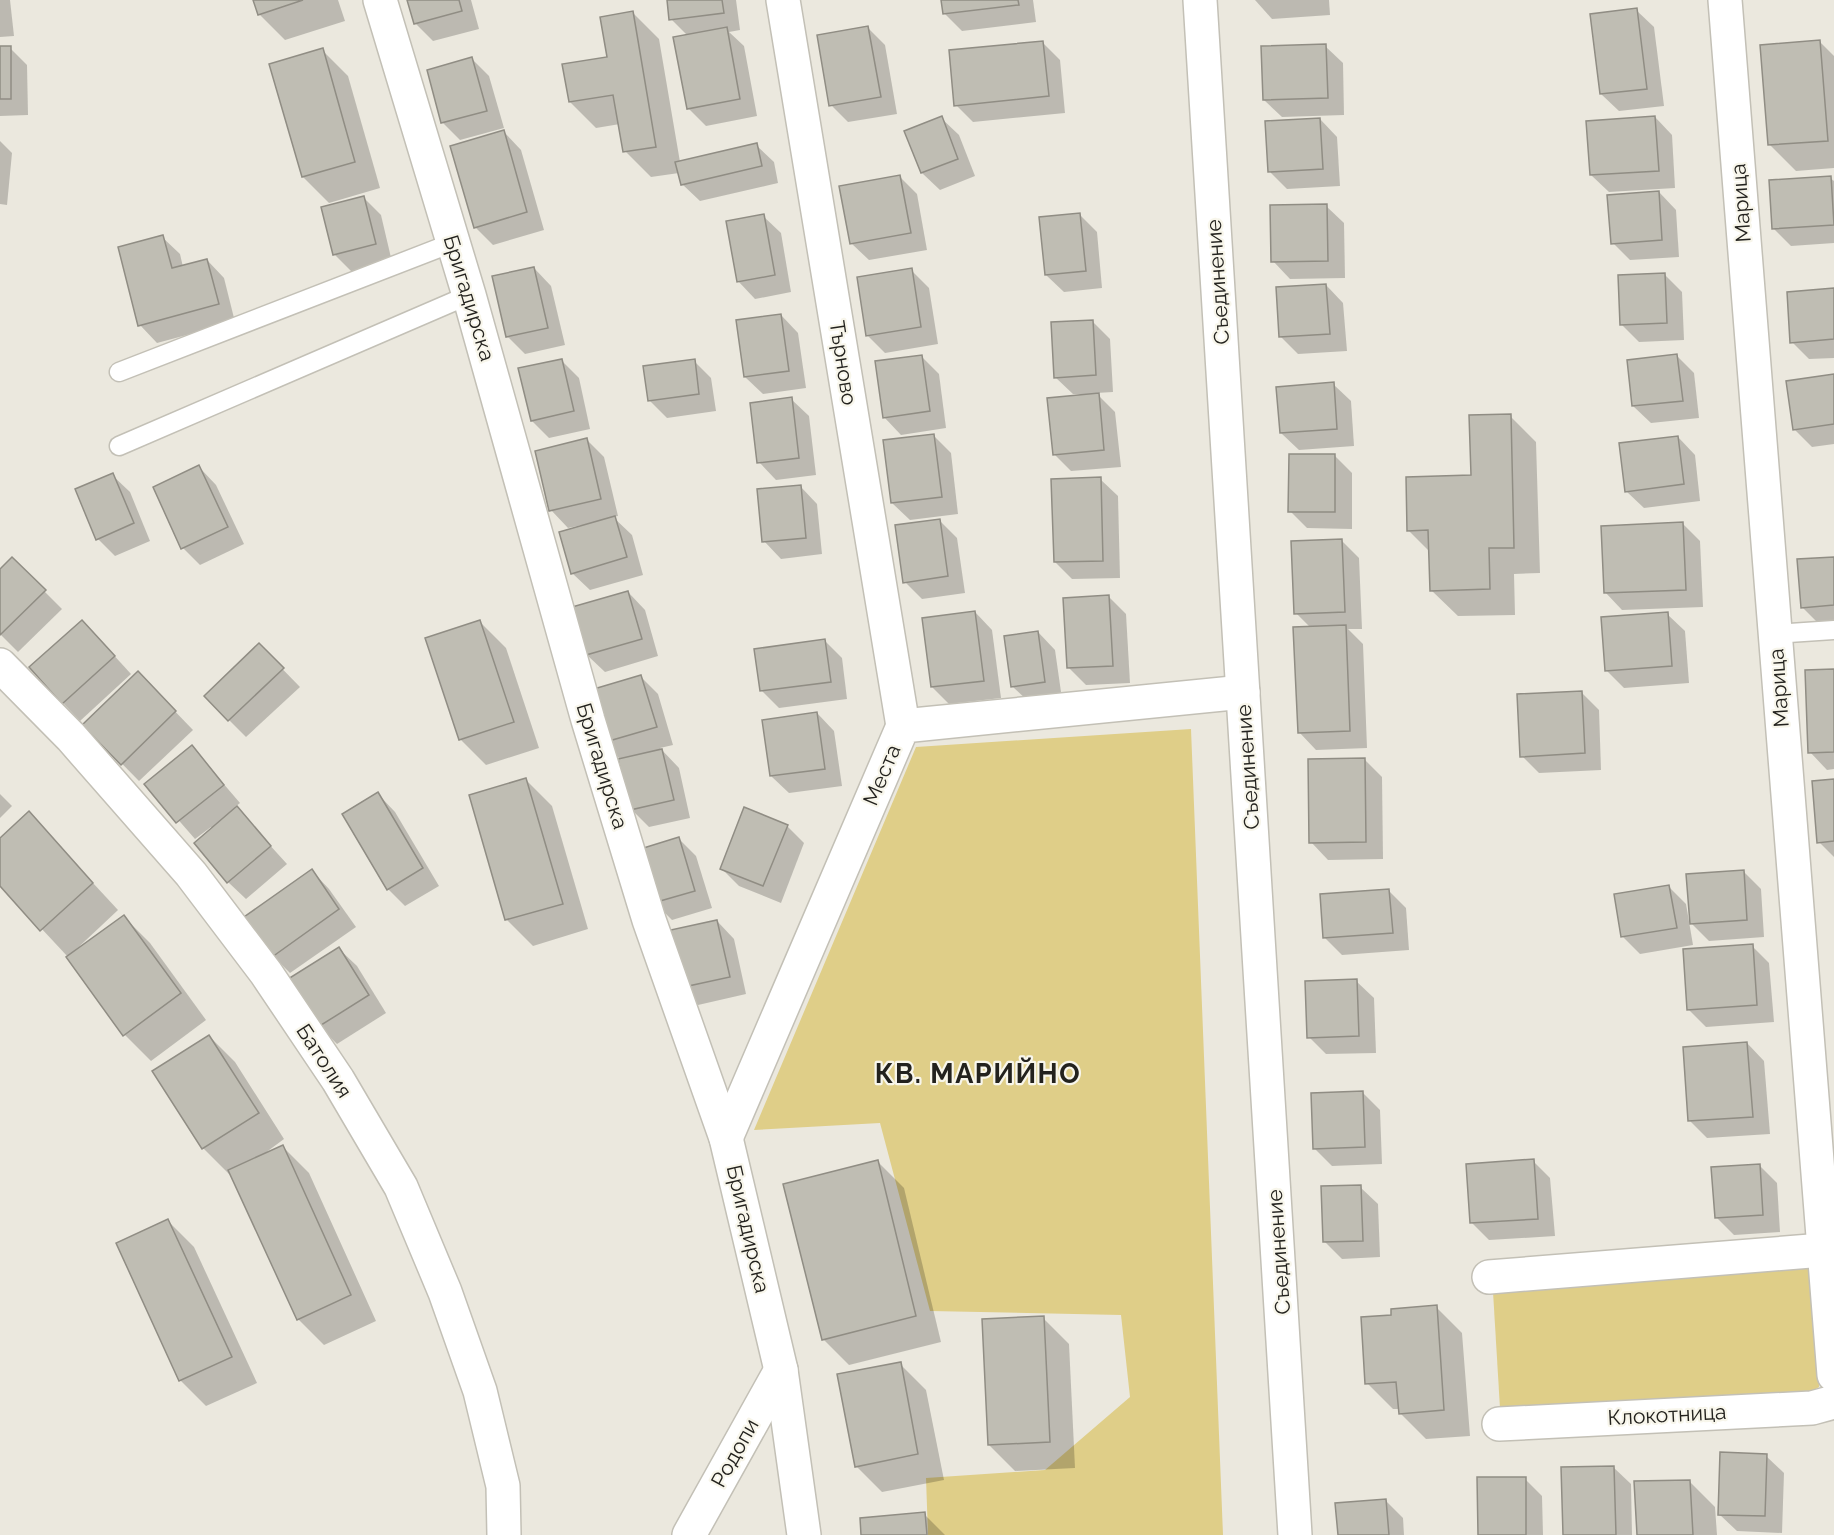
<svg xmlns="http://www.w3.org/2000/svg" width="1834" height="1535" viewBox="0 0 1834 1535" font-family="Raleway,sans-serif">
  <rect width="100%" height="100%" fill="#ebe8de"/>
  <g fill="#dfce88">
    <path d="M1191,729L1223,1535H928L926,1478L1045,1470L1130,1397L1121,1315L930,1311L880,1123L754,1130L916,747Z"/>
    <path d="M1815,1259L1819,1387L1788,1406L1501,1425L1492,1275Z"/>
  </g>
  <g fill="#0003">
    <path d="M0,0H10L14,36L0,37Z"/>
    <path d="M254,0H338L345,21L285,40L259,14Z"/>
    <path d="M409,0H471L479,29L433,41L415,23Z"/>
    <path d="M668,0H736L740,30L729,32L744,46L757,116L706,126L688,108V36L671,19Z"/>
    <path d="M942,0H1033L1036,22L962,31L944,13Z"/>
    <path d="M1255,0H1329L1330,15L1272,19Z"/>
    <path d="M1636,10L1654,27L1664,106L1619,111L1601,94Z"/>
    <path d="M633,13L659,39L680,162L756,145L774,162L778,183L700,201L682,184L679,173L651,177L625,151L620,124L596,128L570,102L609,58Z"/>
    <path d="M868,28L885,45L897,114L848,122L831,105Z"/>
    <path d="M1819,41L1834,56V168L1796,171L1770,145Z"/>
    <path d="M1042,42L1060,60L1065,113L973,122L956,105Z"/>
    <path d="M1325,46L1343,63L1344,115L1282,117L1264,100Z"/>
    <path d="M0,48H10L27,65L28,115L0,116Z"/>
    <path d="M322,50L348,76L380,188L329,203L303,177Z"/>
    <path d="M472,59L489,76L504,128L460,140L443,123L429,71Z"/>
    <path d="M1655,117L1672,135L1675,188L1609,192L1591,175Z"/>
    <path d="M941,118L959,135L975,176L940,190L922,173L906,132Z"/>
    <path d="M1320,119L1337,137L1340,186L1287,189L1269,171Z"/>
    <path d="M504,132L521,150L544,230L493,245L475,227Z"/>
    <path d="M0,141L12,153L7,205L0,204Z"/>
    <path d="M900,177L917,194L927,250L869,260L851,243Z"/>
    <path d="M1830,178L1834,181V243L1791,246L1773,228Z"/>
    <path d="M1659,192L1676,210L1679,257L1630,260L1613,243Z"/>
    <path d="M364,198L381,215L392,262L352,272L334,254Z"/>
    <path d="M1326,206L1344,223L1345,278L1290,279L1273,261Z"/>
    <path d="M1079,214L1097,232L1102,288L1064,292L1046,275Z"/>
    <path d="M763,216L781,233L791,292L755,299L738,281Z"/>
    <path d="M162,237L180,254L183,267L207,260L224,278L235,322L157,343L140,325Z"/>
    <path d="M534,268L551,286L565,345L525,354L507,336Z"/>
    <path d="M911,270L929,288L938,344L885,353L868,336Z"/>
    <path d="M1665,275L1682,292L1684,340L1639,342L1622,325Z"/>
    <path d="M1326,285L1343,303L1347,351L1298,354L1281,337Z"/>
    <path d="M1834,290V358L1809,359L1792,342Z"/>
    <path d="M781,315L798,333L806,388L763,394L745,377Z"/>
    <path d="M1092,321L1110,339L1113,392L1096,393L1115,412L1121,467L1071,471L1054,454L1081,394H1073L1055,377Z"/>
    <path d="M921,356L939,374L946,428L901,435L884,417Z"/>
    <path d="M1677,356L1694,373L1699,418L1651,423L1633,406Z"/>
    <path d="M561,360L579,378L590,429L549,438L532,421Z"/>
    <path d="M694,361L711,378L716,411L667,418L650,401Z"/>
    <path d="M1834,376V444L1812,447L1794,429Z"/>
    <path d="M1333,384L1351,401L1354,446L1299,450L1281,433Z"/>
    <path d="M791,399L809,416L816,475L776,480L759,462Z"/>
    <path d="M1510,416L1536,442L1540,573L1514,574L1515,615L1458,616L1431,590L1430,552L1409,531L1472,476Z"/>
    <path d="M934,436L951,453L958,514L910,520L892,503Z"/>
    <path d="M1678,437L1695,455L1700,501L1644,508L1626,491Z"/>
    <path d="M587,440L604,457L618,516L613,517L632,535L643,575L590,590L572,573L582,525L568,528L551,510Z"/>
    <path d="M1334,455L1352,473V529L1307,528L1290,511Z"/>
    <path d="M199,467L216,485L244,544L200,565L183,548Z"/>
    <path d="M112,475L130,492L150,541L115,556L98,539Z"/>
    <path d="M1100,479L1118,496L1120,578L1072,579L1055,562Z"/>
    <path d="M800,486L817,504L822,554L781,559L764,541Z"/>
    <path d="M940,521L957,538L965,593L922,599L905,582Z"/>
    <path d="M1683,524L1700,541L1703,607L1622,610L1605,592Z"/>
    <path d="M1341,540L1359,558L1362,629H1348L1363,644L1367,748L1316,750L1299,732L1311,628L1296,613Z"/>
    <path d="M1834,558V624L1820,625L1802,607Z"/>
    <path d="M12,559L62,609L18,652L0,634V572Z"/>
    <path d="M628,592L645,610L658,656L605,672L587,655L574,608Z"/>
    <path d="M1109,597L1126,614L1130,683L1086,685L1069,668Z"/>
    <path d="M975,612L992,630L1001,698L949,704L932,687Z"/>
    <path d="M1667,614L1685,631L1689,683L1624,688L1606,670Z"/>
    <path d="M480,622L506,648L539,748L486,765L460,739Z"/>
    <path d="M1038,632L1055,650L1062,699L1030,703L1012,686Z"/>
    <path d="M99,639L131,674L80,721L63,703Z"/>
    <path d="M824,640L842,658L847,699L779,708L762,691Z"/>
    <path d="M259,645L300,687L246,737L229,720Z"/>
    <path d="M1834,671V769L1827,770L1810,752Z"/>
    <path d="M138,673L193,730L139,781L84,725Z"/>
    <path d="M641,677L658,694L673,745L660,748L679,768L690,818L649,827L632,810L620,759L603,743Z"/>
    <path d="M1581,692L1599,710L1601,770L1539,773L1522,756Z"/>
    <path d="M817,713L834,731L842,786L789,793L771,776Z"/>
    <path d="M192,747L240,803L235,807L287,864L246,899L228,882L211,827L195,839L147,784Z"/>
    <path d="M1365,760L1382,777L1383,859L1328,860L1311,842Z"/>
    <path d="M526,780L552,806L588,929L533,946L507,920L471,796Z"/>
    <path d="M1834,780V857L1819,842Z"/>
    <path d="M0,794L12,806L0,818Z"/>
    <path d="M378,794L395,812L439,886L405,906L388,889Z"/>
    <path d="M29,814L118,910L68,957L0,884V840Z"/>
    <path d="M787,826L804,843L781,903L739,886L722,869Z"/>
    <path d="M679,839L696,856L712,908L672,920L654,902Z"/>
    <path d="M312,871L329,889L356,927L290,973L273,956Z"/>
    <path d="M1743,871L1761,889L1764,937L1709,941L1690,922Z"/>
    <path d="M1669,887L1686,904L1693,945L1640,954L1622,936Z"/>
    <path d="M1389,891L1406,908L1409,950L1342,955L1324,937Z"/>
    <path d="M124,917L150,943L206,1020L151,1061L125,1035Z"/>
    <path d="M717,921L734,939L746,994L698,1005L681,988Z"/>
    <path d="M1752,946L1769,963L1774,1022L1706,1027L1689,1010Z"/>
    <path d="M339,949L357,966L386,1013L337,1044L319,1026Z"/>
    <path d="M1356,981L1374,998L1376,1053L1326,1054L1309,1037Z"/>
    <path d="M209,1036L235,1062L284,1139L257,1159L283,1147L309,1173L376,1321L324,1345L298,1319L231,1173L229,1174L203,1148L154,1071Z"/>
    <path d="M1747,1043L1764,1061L1770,1134L1707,1138L1690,1121Z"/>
    <path d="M1363,1093L1380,1110L1382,1164L1332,1166L1315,1149Z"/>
    <path d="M1533,1161L1550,1178L1555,1236L1489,1240L1472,1223Z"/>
    <path d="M878,1162L904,1188L941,1342L849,1365L823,1339Z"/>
    <path d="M1759,1165L1777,1183L1780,1232L1734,1235L1717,1218Z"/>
    <path d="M1360,1187L1378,1204L1380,1257L1342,1259L1324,1241Z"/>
    <path d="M168,1221L194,1247L257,1383L206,1406L180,1380L118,1244Z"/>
    <path d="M1436,1307L1462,1333L1470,1436L1426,1439L1400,1413V1409H1393L1367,1383L1393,1316Z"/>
    <path d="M1043,1318L1069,1344L1075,1468L1015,1471L989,1445Z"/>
    <path d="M900,1364L926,1390L944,1480L882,1492L856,1466Z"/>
    <path d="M1766,1456L1784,1473L1782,1533L1737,1531L1719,1514Z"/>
    <path d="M1613,1467L1631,1484L1632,1535H1564Z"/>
    <path d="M1525,1479L1542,1496L1543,1535H1479Z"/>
    <path d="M1689,1481L1715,1507L1717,1535H1639Z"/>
    <path d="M1386,1501L1403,1518L1404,1535H1339Z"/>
    <path d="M924,1514L945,1535H863Z"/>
  </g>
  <g fill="#bfbdb3" stroke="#908d84" stroke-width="1.5">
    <path d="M253,0H303L258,15Z"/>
    <path d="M407,0H459L462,11L414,24Z"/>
    <path d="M667,0H722L724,13L669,20Z"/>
    <path d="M941,0H1018L1019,5L943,14Z"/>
    <path d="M1637,8L1647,89L1600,94L1590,14Z"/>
    <path d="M633,11L656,147L623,152L613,95L569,102L562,64L607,57L600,17Z"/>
    <path d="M868,26L881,97L829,106L817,35Z"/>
    <path d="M727,27L740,99L687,109L673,37Z"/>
    <path d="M1820,40L1828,141L1768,145L1760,45Z"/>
    <path d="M1043,41L1049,96L954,106L949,50Z"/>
    <path d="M1326,44L1328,98L1263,100L1261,46Z"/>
    <rect x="0" y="46" width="11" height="53"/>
    <path d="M323,48L355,162L302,177L269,64Z"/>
    <path d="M472,57L487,111L441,123L427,70Z"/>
    <path d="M942,116L958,159L921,173L904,131Z"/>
    <path d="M1655,116L1659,171L1590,175L1586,121Z"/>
    <path d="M1320,118L1323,169L1268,172L1265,121Z"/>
    <path d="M504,130L527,212L474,228L450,146Z"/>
    <path d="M757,143L762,166L681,185L675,162Z"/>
    <path d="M900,175L911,233L850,244L839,186Z"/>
    <path d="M1831,176L1834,225L1772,229L1769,180Z"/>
    <path d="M1659,191L1662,240L1611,244L1607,195Z"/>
    <path d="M364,196L376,244L333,255L321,207Z"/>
    <path d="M1327,204L1328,261L1271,262L1270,205Z"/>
    <path d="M1080,213L1086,271L1045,275L1039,217Z"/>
    <path d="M764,214L775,275L737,282L726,221Z"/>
    <path d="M163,235L172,268L207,259L219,304L138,326L118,247Z"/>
    <path d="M534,267L548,328L506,337L492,276Z"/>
    <path d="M912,268L921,327L866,336L857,277Z"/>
    <path d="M1665,273L1667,323L1620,325L1618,275Z"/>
    <path d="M1326,284L1330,334L1279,337L1276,287Z"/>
    <path d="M1834,288V339L1790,343L1787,292Z"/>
    <path d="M781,314L789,371L744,377L736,320Z"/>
    <path d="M1093,320L1096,375L1054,378L1051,322Z"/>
    <path d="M1677,354L1683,401L1632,406L1627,360Z"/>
    <path d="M922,355L930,411L883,418L875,361Z"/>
    <path d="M562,359L574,411L531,421L518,368Z"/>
    <path d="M695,359L699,394L648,401L643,366Z"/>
    <path d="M1834,374V424L1793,430L1786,381Z"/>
    <path d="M1334,382L1337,429L1280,433L1276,387Z"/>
    <path d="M1099,393L1104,450L1053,455L1047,398Z"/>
    <path d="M792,397L799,458L757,463L750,403Z"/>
    <path d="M1511,414L1514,548H1489L1490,589L1430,591L1428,530L1407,531L1406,477L1471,475L1469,415Z"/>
    <path d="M934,434L942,497L891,503L883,440Z"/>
    <path d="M1678,436L1684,484L1625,492L1619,443Z"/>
    <path d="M587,438L601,499L549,511L535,451Z"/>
    <path d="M1289,454H1335V512H1288Z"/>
    <path d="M199,465L228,527L181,549L153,487Z"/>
    <path d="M113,473L134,523L96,540L75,489Z"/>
    <path d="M1101,477L1103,561L1054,562L1051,479Z"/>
    <path d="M801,485L806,538L762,542L757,489Z"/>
    <path d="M615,516L627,557L571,574L559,532Z"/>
    <path d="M940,519L948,576L903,583L895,525Z"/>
    <path d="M1683,522L1686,590L1604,593L1601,526Z"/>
    <path d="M1342,539L1345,612L1294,614L1291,541Z"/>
    <path d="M12,557L46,590L0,635V569Z"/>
    <path d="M1834,557V605L1801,608L1797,559Z"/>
    <path d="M628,591L642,639L586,655L572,607Z"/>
    <path d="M1109,595L1113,666L1067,668L1063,598Z"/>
    <path d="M975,611L984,681L931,687L922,618Z"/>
    <path d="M1668,612L1672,666L1605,671L1601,617Z"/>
    <path d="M82,620L115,656L62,704L29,667Z"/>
    <path d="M480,620L514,722L459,740L425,638Z"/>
    <path d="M1346,625L1350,731L1298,733L1293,627Z"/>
    <path d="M1038,631L1045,682L1011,687L1004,636Z"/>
    <path d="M825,639L831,682L760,691L754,649Z"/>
    <path d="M259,643L284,668L228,721L204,696Z"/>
    <path d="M1834,669V752L1808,753L1805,670Z"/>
    <path d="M138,671L176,711L121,765L82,725Z"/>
    <path d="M641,675L657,727L602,743L587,691Z"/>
    <path d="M1582,691L1585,753L1520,757L1517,694Z"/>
    <path d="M817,712L825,769L770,776L762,720Z"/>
    <path d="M192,745L224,785L176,823L144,784Z"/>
    <path d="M662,749L674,800L630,810L618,759Z"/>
    <path d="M1365,758L1366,842L1309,843L1308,759Z"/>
    <path d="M526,778L563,904L505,920L469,795Z"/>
    <path d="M1834,779V841L1817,843L1812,781Z"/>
    <path d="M378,792L423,868L387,890L342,814Z"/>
    <path d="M237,806L271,846L227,883L194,843Z"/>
    <path d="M744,807L788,825L763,886L720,869Z"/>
    <path d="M29,811L93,883L40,931L0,886V838Z"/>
    <path d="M679,837L695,891L653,903L637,850Z"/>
    <path d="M312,869L339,909L272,957L244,917Z"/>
    <path d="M1744,870L1747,920L1690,924L1686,874Z"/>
    <path d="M1669,885L1677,928L1621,937L1614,894Z"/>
    <path d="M1389,889L1393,933L1323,938L1320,894Z"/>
    <path d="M124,915L181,993L123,1036L66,957Z"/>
    <path d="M717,920L730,977L679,988L666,931Z"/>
    <path d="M1753,944L1757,1005L1687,1010L1683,949Z"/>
    <path d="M339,947L369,995L318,1027L288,979Z"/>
    <path d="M1357,979L1359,1036L1307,1038L1305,981Z"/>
    <path d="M209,1035L259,1113L202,1149L152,1071Z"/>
    <path d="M1747,1042L1753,1117L1688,1121L1683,1047Z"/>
    <path d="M1363,1091L1365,1147L1313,1149L1311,1093Z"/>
    <path d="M283,1145L351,1295L297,1320L228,1170Z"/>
    <path d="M1534,1159L1538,1219L1470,1223L1466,1164Z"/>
    <path d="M878,1160L916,1316L822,1340L783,1184Z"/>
    <path d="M1760,1164L1763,1215L1715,1218L1711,1167Z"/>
    <path d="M1361,1185L1363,1241L1323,1242L1321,1186Z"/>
    <path d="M168,1219L232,1357L179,1381L116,1243Z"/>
    <path d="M1437,1305L1444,1410L1399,1414L1396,1382L1365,1384L1361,1317L1391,1315V1309Z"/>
    <path d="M1044,1316L1050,1442L988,1445L982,1319Z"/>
    <path d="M901,1362L918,1454L855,1467L837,1374Z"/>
    <path d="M1720,1452L1767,1454L1765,1516L1718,1515Z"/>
    <path d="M1614,1466L1616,1535H1563L1561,1467Z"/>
    <path d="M1477,1477H1526V1535H1478Z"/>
    <path d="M1690,1480L1693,1535H1637L1634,1481Z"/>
    <path d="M1386,1499L1389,1535H1338L1335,1503Z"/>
    <path d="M925,1512L927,1535H861L860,1518Z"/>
  </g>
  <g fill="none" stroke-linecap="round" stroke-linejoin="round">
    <defs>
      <g id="lane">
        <path d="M119,372L452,243"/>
        <path d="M119,446L469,295"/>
        <path d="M1775,634L1834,630"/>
      </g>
      <g id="street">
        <path d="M380,0L469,295L588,720L649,920L726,1138L781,1370L804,1535"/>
        <path d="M783,0L903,726"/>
        <path d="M1725,0L1834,1375"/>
        <path d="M0,665L71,737L191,874L266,973L338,1080L401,1187L445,1292L480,1391L503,1486L504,1535"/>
        <path d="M726,1138L903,726L1243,692"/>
        <path d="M1489,1277L1823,1250"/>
        <path d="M1499,1424L1812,1408L1834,1402"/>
        <path d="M689,1535L781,1370"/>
      </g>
      <path id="secondary" d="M1200,0L1295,1535"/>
    </defs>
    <use href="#lane" stroke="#c3c0b6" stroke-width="21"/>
    <use href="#street" stroke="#c3c0b6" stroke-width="36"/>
    <use href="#secondary" stroke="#c3c0b6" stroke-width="36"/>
    <use href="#lane" stroke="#fff" stroke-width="18"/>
    <use href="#street" stroke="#fff" stroke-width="33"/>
    <use href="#secondary" stroke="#fff" stroke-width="33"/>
  </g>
  <g text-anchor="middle" stroke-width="4.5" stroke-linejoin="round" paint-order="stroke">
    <g font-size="21" fill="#23221e" stroke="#f8f6eb">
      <text transform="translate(1741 203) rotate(-94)" y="7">Марица</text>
      <text transform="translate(1218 282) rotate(-94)" y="7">Съединение</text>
      <text transform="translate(469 298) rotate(73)" y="7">Бригадирска</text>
      <text transform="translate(843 363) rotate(81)" y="7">Търново</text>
      <text transform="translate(1779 688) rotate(-94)" y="7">Марица</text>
      <text transform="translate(602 766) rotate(73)" y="7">Бригадирска</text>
      <text transform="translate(1248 767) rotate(-94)" y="7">Съединение</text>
      <text transform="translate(882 775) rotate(-67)" y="7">Места</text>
      <text transform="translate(324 1061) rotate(57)" y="7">Батолия</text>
      <text transform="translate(748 1229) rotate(77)" y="7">Бригадирска</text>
      <text transform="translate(1279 1252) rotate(-94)" y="7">Съединение</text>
      <text transform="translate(1667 1415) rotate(-3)" y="7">Клокотница</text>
      <text transform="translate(735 1453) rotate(-61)" y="7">Родопи</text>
    </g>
    <g font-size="27" font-weight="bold" letter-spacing="1.5" fill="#23221e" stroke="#f8f6eb">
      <text x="978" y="1083">КВ. МАРИЙНО</text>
    </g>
  </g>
</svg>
